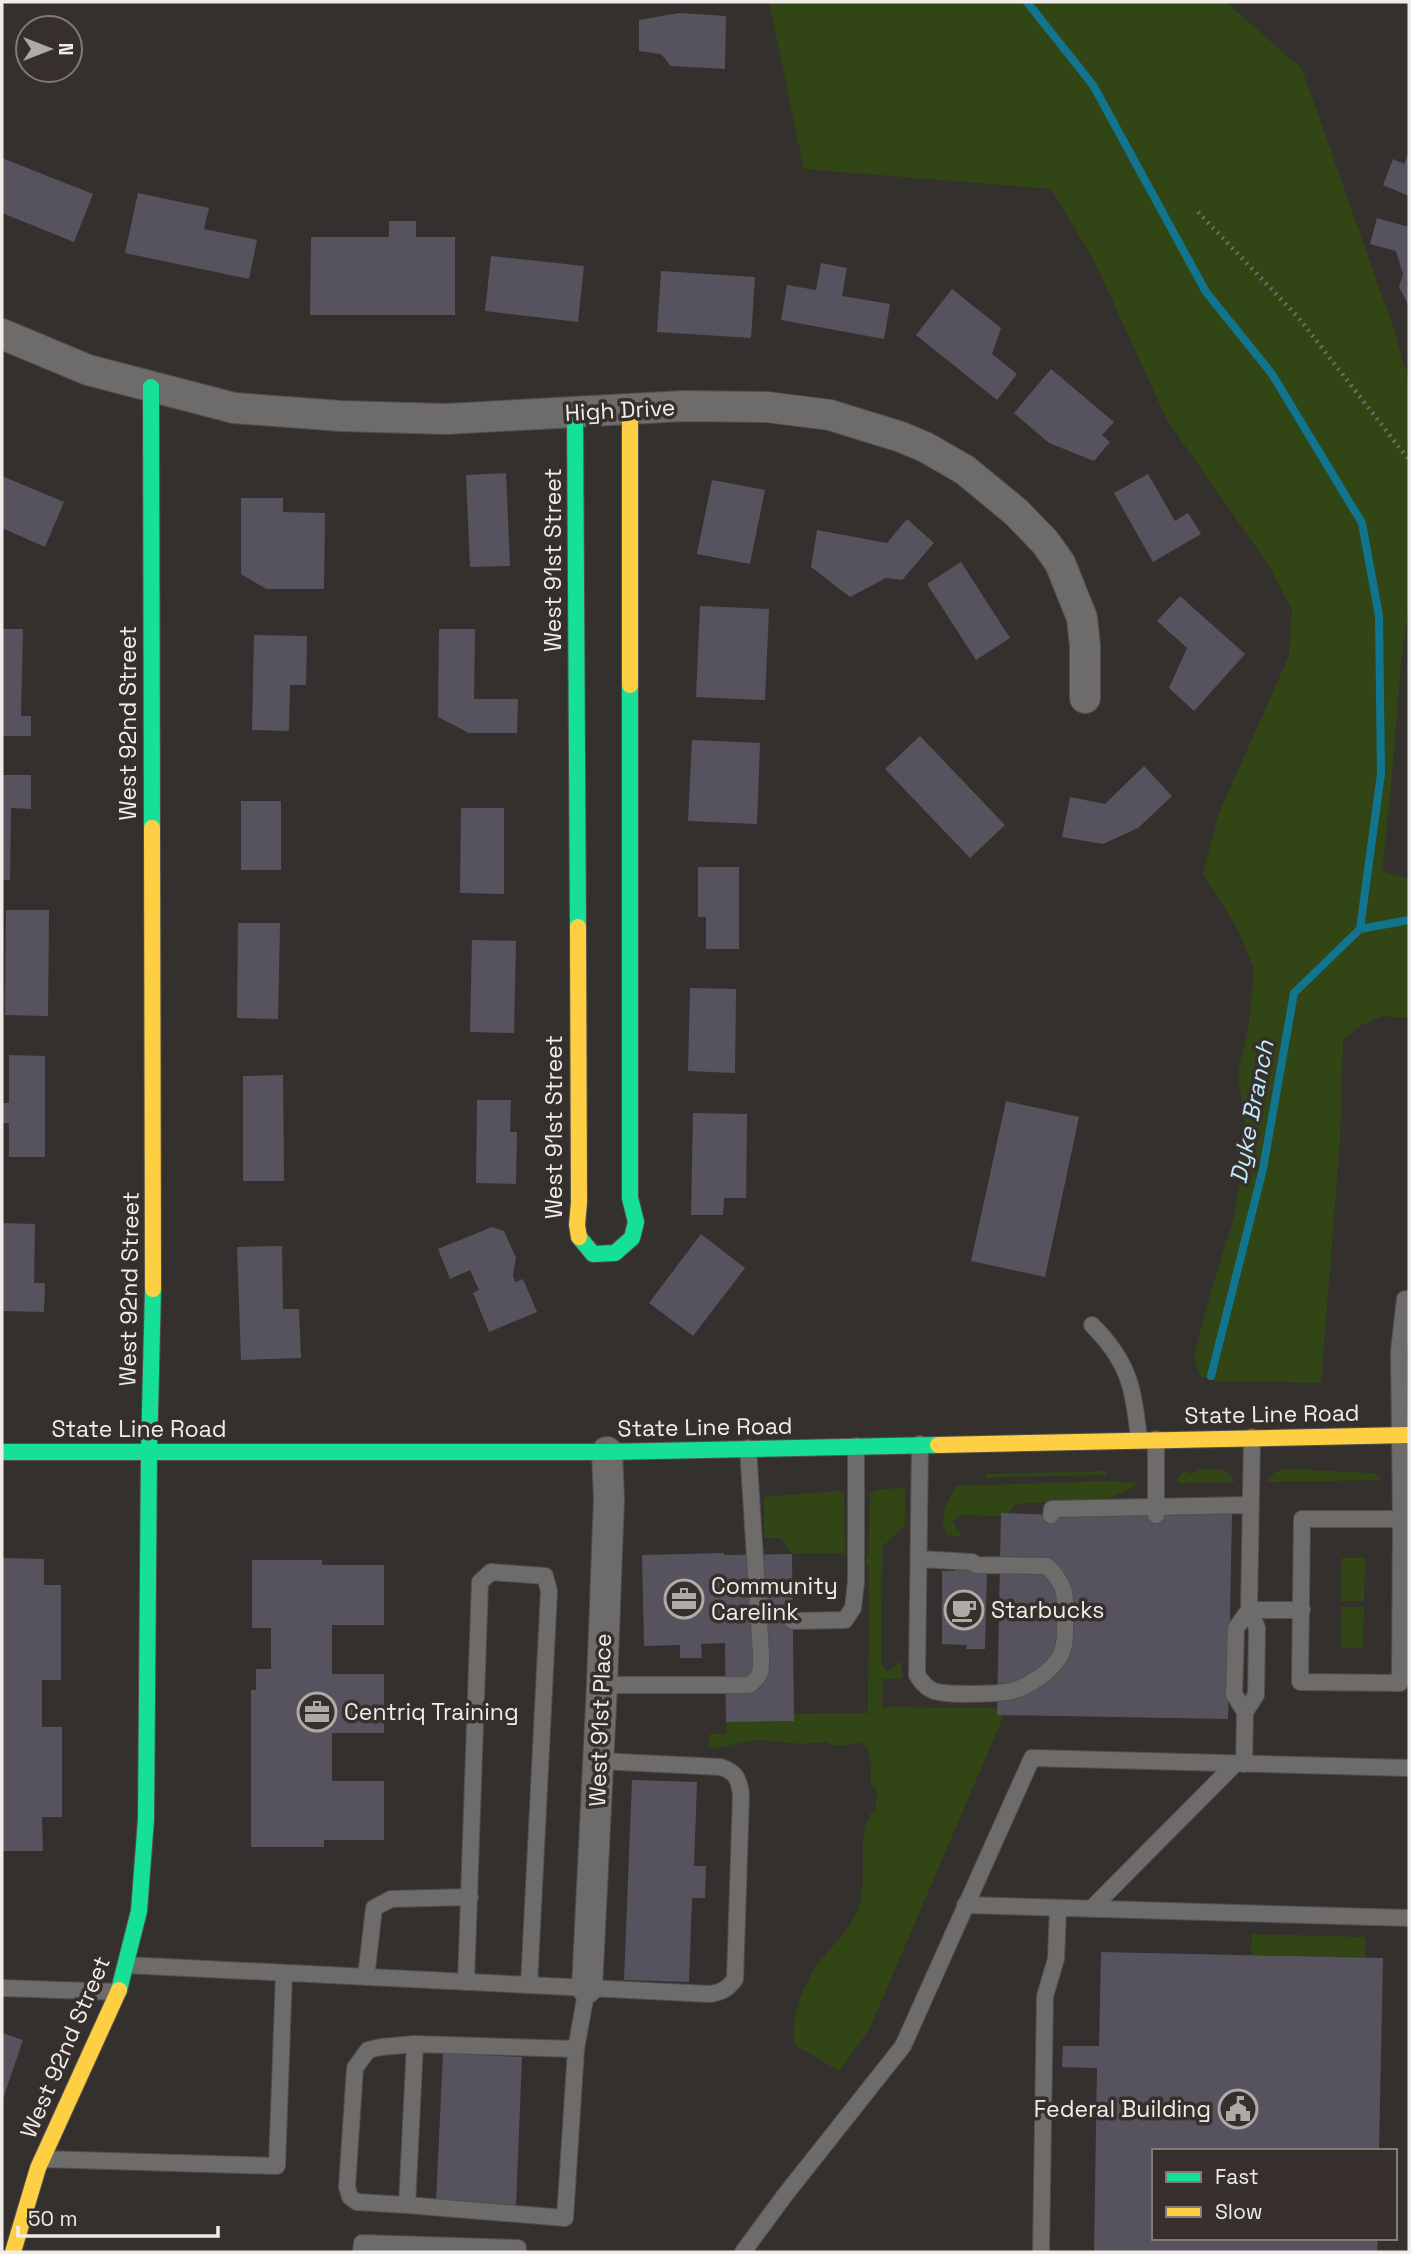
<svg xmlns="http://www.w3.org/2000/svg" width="1411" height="2254" viewBox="0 0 1411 2254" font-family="'Space Grotesk',sans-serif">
  <rect width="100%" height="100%" fill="#34302e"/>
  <g fill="#314614">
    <path d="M769,2H1226L1302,69L1393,327L1409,381V607L1401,662L1391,788L1382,871L1409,879V1018L1384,1016L1360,1026L1343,1040L1340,1140L1321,1383L1248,1381L1223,1382L1200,1376L1194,1356L1211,1291L1234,1217L1247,1139L1238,1074L1249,1023L1254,969L1238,930L1203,873L1219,813L1289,656L1292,610L1269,566L1167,420L1093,258L1051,189L804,169Z"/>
    <path d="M1200,1469C1214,1469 1228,1467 1235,1482L1180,1483L1176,1480L1185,1470L1191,1474Z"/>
    <path d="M1288,1469L1372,1473L1379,1476L1381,1480L1265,1482L1275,1472Z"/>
    <path d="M1106,1471V1475L998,1477L986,1479L985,1474Z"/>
    <path d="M1111,1481L1136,1483L1134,1487L1103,1501L1021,1503L1011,1508L1009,1514L1001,1513V1516L961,1515L952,1522L961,1533L960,1537L947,1535C937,1519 948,1501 956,1486Z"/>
    <path d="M905,1488V1525L882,1547L881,1664L888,1671L902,1661V1678L883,1679L882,1707L997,1708V1715H1004L869,2030L839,2071L795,2045C790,2023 800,1993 812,1973C822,1955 842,1939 854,1918C867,1894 861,1869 863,1844C863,1833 867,1823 871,1813H875L877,1790L871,1784L870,1753L863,1743L835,1746L826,1742L801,1744L758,1740L714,1748L709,1747L710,1734H727L726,1722L794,1721V1714L868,1713L869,1565H865L869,1552L870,1493L880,1489Z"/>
    <path d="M838,1491L844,1492L845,1553L792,1554L781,1538H764V1497Z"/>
    <path d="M1342,1558H1365L1364,1601H1341Z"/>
    <path d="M1341,1607H1364L1363,1648H1341Z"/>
    <path d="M1252,1934L1365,1937V1957L1251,1955Z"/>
  </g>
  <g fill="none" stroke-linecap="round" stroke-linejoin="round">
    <g stroke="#11758f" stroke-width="8">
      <path d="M1027,2L1093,85L1206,292L1272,374L1362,523L1379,616L1381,774L1360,929"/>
      <path d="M1211,1376L1263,1169L1294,993L1360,929L1409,920"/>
    </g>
  </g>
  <g fill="#56535e">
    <path d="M679,13L726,16L725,69L671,66L661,54L639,51V20Z"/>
    <path d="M1409,152V196L1383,185L1393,159L1404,164Z"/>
    <path d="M2,158L93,194L74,242L2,213Z"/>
    <path d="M138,193L209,208L204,229L257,240L249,279L125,253Z"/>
    <path d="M1377,218L1409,227V306L1399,287L1403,274L1396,251L1370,244Z"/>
    <path d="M389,221H416V237H455V315H310L311,237H389Z"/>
    <path d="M491,256L584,266L578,322L485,311Z"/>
    <path d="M821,263L847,268L842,296L890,304L884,339L781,320L787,285L816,290Z"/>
    <path d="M661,271L755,277L751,338L657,332Z"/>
    <path d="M952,289L1001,328L992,354L1017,374L997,400L916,335Z"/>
    <path d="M1051,369L1114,422L1102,435L1110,442L1094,461L1049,443L1014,413Z"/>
    <path d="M506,473L510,566L470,567L466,475Z"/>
    <path d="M1148,474L1175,521L1188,513L1201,534L1153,562L1114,493Z"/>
    <path d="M2,476L64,502L45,547L2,528Z"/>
    <path d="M712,480L765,490L750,564L697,554Z"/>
    <path d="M241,498H283V512L325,513L324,589H266L241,574Z"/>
    <path d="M907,519L934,543L902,580L886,578L850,597L811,567L817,530L887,543Z"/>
    <path d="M961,562L1010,638L976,660L927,584Z"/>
    <path d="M1180,596L1245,654L1194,711L1169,688L1187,648L1157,621Z"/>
    <path d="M700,606L769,609L765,700L696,697Z"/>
    <path d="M2,629H23L21,716H31V736H2Z"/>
    <path d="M439,629H475L474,699H518L517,733H469L438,717Z"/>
    <path d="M254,635L307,636L306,685H290L289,731L252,730Z"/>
    <path d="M920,736L1005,825L970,858L885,769Z"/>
    <path d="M692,740L760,743L757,824L688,821Z"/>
    <path d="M1144,766L1172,796L1138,828L1103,844L1062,837L1070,797L1105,804Z"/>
    <path d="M2,775H31V809L11,808L10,880H2Z"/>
    <rect x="241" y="801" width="40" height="69"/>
    <path d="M461,808H504V894L460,893Z"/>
    <path d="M698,867H739V949H706V917H698Z"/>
    <path d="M6,910H49L48,1016L5,1015Z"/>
    <path d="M238,923H280L278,1019L237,1018Z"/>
    <path d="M472,940L516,941L514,1033L470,1032Z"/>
    <path d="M690,988L736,989L735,1073L688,1071Z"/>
    <path d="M9,1055L45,1056V1157H9V1123H2V1103H9Z"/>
    <path d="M283,1075L284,1181H243V1076Z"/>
    <path d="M477,1100H511L510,1132H517L516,1184L476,1183Z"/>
    <path d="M1006,1101L1079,1117L1045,1277L971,1261Z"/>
    <path d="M693,1113L747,1114L746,1198H724L723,1215H691Z"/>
    <path d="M2,1223L35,1224L34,1283H45L44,1312L2,1311Z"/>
    <path d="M492,1227L504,1231L516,1258L513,1275L515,1282L523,1279L537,1312L489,1332L473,1293L479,1290L470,1270L450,1279L438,1249Z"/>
    <path d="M701,1234L745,1268L693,1336L649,1303Z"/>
    <path d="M282,1246L283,1309H299L301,1358L241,1360L237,1247Z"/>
    <path d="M1001,1513L1084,1516L1232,1514L1228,1719L997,1715Z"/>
    <path d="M724,1553V1555L792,1554L794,1721L726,1722L725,1643L701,1644L702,1658H680V1645L644,1646L642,1555Z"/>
    <path d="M2,1558L44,1559V1585H61V1680H42V1727H62V1817H42L43,1851H2Z"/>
    <path d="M252,1560H322V1565H384V1625H332V1674H384V1733H332V1781H384V1840H324V1847H251V1690H256V1669H271V1628H252Z"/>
    <path d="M954,1564H969V1570L987,1571L985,1649H966L967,1645L942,1644V1571H954Z"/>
    <path d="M632,1780L697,1782L694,1866H706L705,1898H692L689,1982L624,1980Z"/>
    <path d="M1101,1952L1383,1958L1379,2151H1154V2238H1378L1377,2252H1094L1097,2068L1062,2067L1063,2046H1099Z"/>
    <path d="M2,2033L23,2040L2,2102Z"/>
    <path d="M443,2053L522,2057L516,2206L436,2202Z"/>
  </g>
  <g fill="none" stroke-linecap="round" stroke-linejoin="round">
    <defs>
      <g id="lane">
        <path d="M1092,1325C1130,1363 1133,1388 1139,1439"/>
        <path d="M1156,1439V1515"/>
        <path d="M1051,1515L1052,1509L1250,1505"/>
        <path d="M1401,1519H1302L1300,1682L1400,1683L1401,1519L1399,1351L1405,1299"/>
        <path d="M919,1559L972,1562L976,1565L1047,1566C1066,1585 1066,1594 1065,1619C1065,1632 1066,1645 1060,1656C1051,1672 1029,1686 1012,1691C999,1694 943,1696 932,1690C925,1687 921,1681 917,1675L920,1444"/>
        <path d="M1249,1610H1302"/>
        <path d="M793,1621L845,1620L853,1608L856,1582V1446"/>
        <path d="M602,1685H749C763,1675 761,1670 761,1653L748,1448"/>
        <path d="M1245,1712L1234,1694L1235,1664L1236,1628L1249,1610"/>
        <path d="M1244,1764L1245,1712L1256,1695L1257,1628L1249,1610L1252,1437"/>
        <path d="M965,1905L1409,1918"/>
        <path d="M1091,1909L1235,1764"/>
        <path d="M126,1965L710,1994C722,1992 728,1989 735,1979L741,1795C739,1779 736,1772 721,1767L599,1761"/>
        <path d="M366,1977L374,1908L391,1899L470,1897"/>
        <path d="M466,1982L480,1582L491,1572L545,1576L549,1591L529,1985"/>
        <path d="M2,1988L118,1992"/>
        <path d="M576,2049L415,2044L407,2205L565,2218L576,2049L587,1988"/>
        <path d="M42,2159L277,2166L284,1973"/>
        <path d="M407,2205L357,2202L350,2197L347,2187L355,2068L368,2050L381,2047L415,2044"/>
        <path d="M361,2252L362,2243L518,2248L517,2252"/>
        <path d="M743,2252L785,2195L903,2046L1032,1758L1409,1768"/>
        <path d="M1041,2252L1045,1996L1056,1959L1058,1908"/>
      </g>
      <g id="street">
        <path d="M2,334L88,370L234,408L341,416L446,419L684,406L767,407L830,415L901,437L925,447L965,470L1016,512L1045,542L1060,563L1082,618L1085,646V698"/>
        <path d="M587,1988L602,1685L609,1498L607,1452"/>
      </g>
      <g id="fast">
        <path d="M151,387L152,828"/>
        <path d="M575,413L578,927"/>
        <path d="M579,1237L593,1254L615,1253L632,1238L636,1222L630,1198V685"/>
        <path d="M2,1452H607L938,1445"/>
        <path d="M119,1990L139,1911L146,1819L149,1452L153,1289"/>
      </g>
      <g id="slow">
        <path d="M630,409V685"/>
        <path d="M152,828L153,1289"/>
        <path d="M578,927L579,1202L577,1225L579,1237"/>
        <path d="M938,1445L1409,1435"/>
        <path d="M13,2252L38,2168L119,1990"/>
      </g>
    </defs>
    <use href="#lane" stroke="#524f4e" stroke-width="18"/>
    <use href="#street" stroke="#524f4e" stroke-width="32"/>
    <use href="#fast" stroke="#524f4e" stroke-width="18"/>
    <use href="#slow" stroke="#524f4e" stroke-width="18"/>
    <path stroke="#6f6c6a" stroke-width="4.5" stroke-dasharray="2 5" stroke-linecap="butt" d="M1198,212L1298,317L1409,460"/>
    <use href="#lane" stroke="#6e6c6a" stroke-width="16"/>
    <use href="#street" stroke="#6e6c6a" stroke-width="30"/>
    <use href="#fast" stroke="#16e098" stroke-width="16"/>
    <use href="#slow" stroke="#ffcf43" stroke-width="16"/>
  </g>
  <defs>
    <symbol id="office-ring" viewBox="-11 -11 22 22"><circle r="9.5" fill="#362f2c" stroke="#aeaaa8" stroke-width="1.5"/><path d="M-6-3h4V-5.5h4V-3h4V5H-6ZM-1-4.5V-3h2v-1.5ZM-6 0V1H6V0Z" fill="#aeaaa8"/></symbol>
    <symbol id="cafe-ring" viewBox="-11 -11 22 22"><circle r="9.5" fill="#362f2c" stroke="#aeaaa8" stroke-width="1.5"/><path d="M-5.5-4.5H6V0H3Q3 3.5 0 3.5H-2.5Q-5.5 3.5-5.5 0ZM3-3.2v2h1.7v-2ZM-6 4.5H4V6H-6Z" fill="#aeaaa8"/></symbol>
    <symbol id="civic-ring" viewBox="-11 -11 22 22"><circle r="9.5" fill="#362f2c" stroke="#aeaaa8" stroke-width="1.5"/><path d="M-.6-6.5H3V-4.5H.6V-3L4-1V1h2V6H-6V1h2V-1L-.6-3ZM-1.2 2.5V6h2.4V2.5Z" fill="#aeaaa8"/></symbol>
  </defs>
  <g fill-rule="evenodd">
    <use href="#office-ring" x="662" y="1577" width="44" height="44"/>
    <use href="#cafe-ring" x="942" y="1588" width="44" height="44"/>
    <use href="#office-ring" x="295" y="1690" width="44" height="44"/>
    <use href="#civic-ring" x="1216" y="2087" width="44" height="44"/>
  </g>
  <g text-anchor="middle" stroke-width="7" stroke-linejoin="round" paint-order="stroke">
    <g font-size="23" fill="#f0ecea" stroke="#362f2c">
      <text transform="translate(620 410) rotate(-3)" y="8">High Drive</text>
      <text transform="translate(553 560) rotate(-90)" y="8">West 91st Street</text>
      <text transform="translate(128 723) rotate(-90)" y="8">West 92nd Street</text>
      <text transform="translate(554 1127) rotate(-90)" y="8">West 91st Street</text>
      <text transform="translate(129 1289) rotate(-89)" y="8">West 92nd Street</text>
      <text transform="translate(1272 1414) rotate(-1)" y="8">State Line Road</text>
      <text transform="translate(705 1427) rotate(-1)" y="8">State Line Road</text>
      <text x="139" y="1437">State Line Road</text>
      <text transform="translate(600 1720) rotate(-88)" y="8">West 91st Place</text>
      <text transform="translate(65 2047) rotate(-67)" y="8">West 92nd Street</text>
    </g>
    <g font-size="23" fill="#f0ecea" stroke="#362f2c" text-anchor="start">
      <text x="711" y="1594">Community<tspan x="711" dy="26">Carelink</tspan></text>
      <text x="991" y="1618">Starbucks</text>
      <text x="344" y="1720">Centriq Training</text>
      <text x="1211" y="2117" text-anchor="end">Federal Building</text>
    </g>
    <g font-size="24" font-style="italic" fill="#bfecfc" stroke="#362f2c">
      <text transform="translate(1252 1112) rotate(-79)" y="8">Dyke Branch</text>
    </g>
  </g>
  <rect width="1411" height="2254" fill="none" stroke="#f0ecea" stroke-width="7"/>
  <rect x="1152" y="2149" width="245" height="91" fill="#362f2c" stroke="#807b78" stroke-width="2"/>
  <rect x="1166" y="2172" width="35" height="10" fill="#16e098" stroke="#807b78" stroke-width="2"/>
  <text x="1215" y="2184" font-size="21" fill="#f0ecea">Fast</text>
  <rect x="1166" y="2207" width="35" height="10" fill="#ffcf43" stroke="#807b78" stroke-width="2"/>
  <text x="1215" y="2219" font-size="21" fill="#f0ecea">Slow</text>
  <g transform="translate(49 49) rotate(90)"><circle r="33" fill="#362f2c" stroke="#807b78" stroke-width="2"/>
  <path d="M0-5L12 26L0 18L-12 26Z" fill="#aeaaa8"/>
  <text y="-10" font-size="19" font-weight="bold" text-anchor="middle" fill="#f0ecea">N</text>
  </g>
  <path d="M18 2226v10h200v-10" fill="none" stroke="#f0ecea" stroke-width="3.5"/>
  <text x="28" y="2226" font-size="21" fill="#f0ecea" stroke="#362f2c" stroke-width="5" paint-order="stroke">50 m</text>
</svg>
